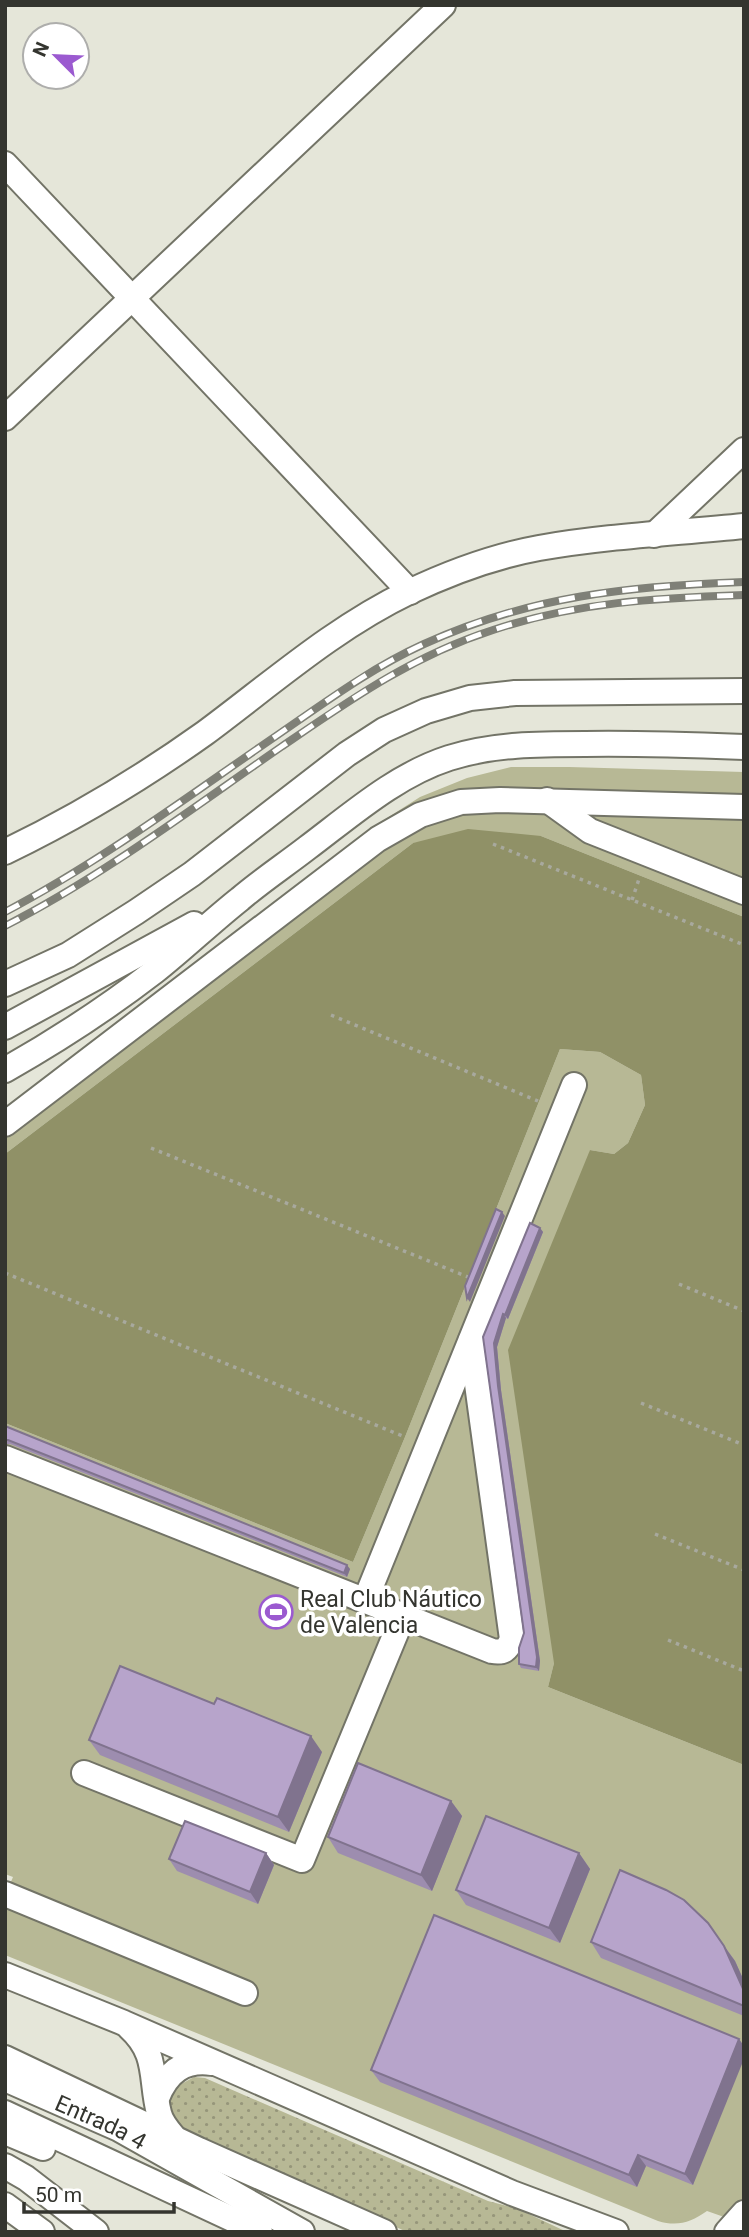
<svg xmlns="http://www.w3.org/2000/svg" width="749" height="2237" viewBox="0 0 749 2237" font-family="Roboto,sans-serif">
  <defs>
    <pattern id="grass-dots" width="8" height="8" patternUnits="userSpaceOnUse" patternTransform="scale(1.75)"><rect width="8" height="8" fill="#b7b895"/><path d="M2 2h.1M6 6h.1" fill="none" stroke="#96967a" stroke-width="1.8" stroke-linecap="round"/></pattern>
  </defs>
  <rect width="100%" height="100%" fill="#e5e6d9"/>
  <path fill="url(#grass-dots)" d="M194,2077L205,2078L488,2201L518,2209L567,2232H407L176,2127L168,2104L174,2088Z"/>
  <g fill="#b7b895">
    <path d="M511,767H569L744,772V917L541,836L413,843L5,1154V1108L373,827L420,797L467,778Z"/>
    <path d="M560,1049L600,1052L641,1075L645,1105L628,1143L614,1154L590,1150L554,1663L548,1687L744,1765V2224L707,2211C691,2222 678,2227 658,2221L5,1955V1896L13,1877L5,1874V1423L353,1562L405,1437Z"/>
  </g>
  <path fill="#909167" d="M468,829L541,836L744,917V1765L548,1687L554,1663L508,1350L590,1150L614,1154L628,1143L645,1105L641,1075L600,1052L560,1049L405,1437L353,1562L5,1423V1154L413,843Z"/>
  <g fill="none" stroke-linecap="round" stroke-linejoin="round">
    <defs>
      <g id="minor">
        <path d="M5,164L410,592"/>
        <path d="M5,418L443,5"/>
        <path d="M654,535L744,450"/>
        <path d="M547,800L590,831L744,892"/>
        <path d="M5,852C75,818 142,778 205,733C271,684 334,628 409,592C449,573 495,556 539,548C606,536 676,533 744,526"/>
        <path d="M5,984L68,955L136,912L192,874L347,754L384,730L426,711L470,698L515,693L744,691"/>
        <path d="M5,1027L194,924"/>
        <path d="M5,1070C58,1040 107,1008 155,971C184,948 211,922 240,899C261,881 285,865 307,848C351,815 396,775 449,758C493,744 540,744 585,744C638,743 691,745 744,747"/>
        <path d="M5,1124L378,839L420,815L461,802L500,800L744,807"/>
        <path d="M5,1458L492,1651C504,1653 507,1650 512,1639L471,1340"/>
        <path d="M365,1601L574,1085"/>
        <path d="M84,1773L302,1860L403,1616"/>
        <path d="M5,1894L245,1993"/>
        <path d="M5,1975L124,2023L512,2193L616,2232"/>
        <path d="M129,2027C159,2054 150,2079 159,2113C161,2122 167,2129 173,2136"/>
        <path d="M5,2058L199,2150L384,2232"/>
        <path id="s1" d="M5,2079L119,2129L302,2232"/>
        <path d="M157,2098C167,2072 184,2059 212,2063"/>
        <path d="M5,2113L260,2232"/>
        <path d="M5,2132L43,2148"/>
        <path d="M5,2166L26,2178L96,2232"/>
        <path d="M5,2205L42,2232"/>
        <path d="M727,2232L744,2213"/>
      </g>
    </defs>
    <use href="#minor" stroke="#737467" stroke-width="28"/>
    <g stroke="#a8a99e" stroke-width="3.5" stroke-dasharray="3.5 5" stroke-linecap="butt">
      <path d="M493,844L744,945"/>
      <path d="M632,900L640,876"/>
      <path d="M331,1015L538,1101"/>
      <path d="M151,1148L468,1277"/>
      <path d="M5,1273L405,1437"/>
      <path d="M679,1284L744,1311"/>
      <path d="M641,1403L744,1445"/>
      <path d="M655,1534L744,1570"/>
      <path d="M668,1640L744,1671"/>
    </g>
    <use href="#minor" stroke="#fff" stroke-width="24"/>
    <defs>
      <g id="rail">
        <path d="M5,912C100,862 187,797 276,736C324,703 371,668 424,644C530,596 629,586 744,582"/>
        <path d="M5,926C103,876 191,809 281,747C350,700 412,656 493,630C577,602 657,598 744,595"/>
      </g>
    </defs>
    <use href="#rail" stroke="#7f8077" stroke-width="8"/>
    <use href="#rail" stroke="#fff" stroke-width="5" stroke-dasharray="16" stroke-linecap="butt"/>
  </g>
  <g fill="#9d8daf">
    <path d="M540,1228L543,1232L508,1319L506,1318L497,1347L501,1390L540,1661L539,1671L521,1668L519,1664L524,1633L483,1337Z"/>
    <path d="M5,1426L350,1569L347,1577L10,1444H5Z"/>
    <path d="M89,1740L322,1752L289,1832L100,1755Z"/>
    <path d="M451,1801L462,1816L432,1891L338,1853L328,1837Z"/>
    <path d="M266,1853L274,1865L258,1904L177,1871L169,1859Z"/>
    <path d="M579,1853L590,1869L560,1943L466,1905L456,1890Z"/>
    <path d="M708,1923L735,1961L744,1981V2016L601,1958L591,1942Z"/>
    <path d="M739,2039L693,2185L646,2166L637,2187L380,2082L371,2070Z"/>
  </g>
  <g fill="#80738e">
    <path d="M502,1212L505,1216L470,1302L467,1298Z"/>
    <path d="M540,1228L543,1232L508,1319L505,1315Z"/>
    <path d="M503,1314L506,1318L497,1347L501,1390L540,1661L539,1671L536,1667L498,1386L494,1343Z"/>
    <path d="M347,1565L350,1569L347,1577L344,1573Z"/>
    <path d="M311,1736L322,1752L289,1832L278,1817Z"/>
    <path d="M451,1801L462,1816L432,1891L421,1875Z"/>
    <path d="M266,1853L274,1865L258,1904L250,1892Z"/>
    <path d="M579,1853L590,1869L560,1943L549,1928Z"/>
    <path d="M724,1946L735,1961L744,1981V1991Z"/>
    <path d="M739,2039L744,2046V2059L693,2185L685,2174Z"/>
    <path d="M638,2155L646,2166L637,2187L629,2175Z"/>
  </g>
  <g fill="#b7a4cb" stroke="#80738e" stroke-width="2">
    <path d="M496,1209L502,1212L467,1298L465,1286Z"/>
    <path d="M530,1223L540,1228L505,1315L503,1314L494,1343L498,1386L537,1657L536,1667L519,1664V1648L524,1633L483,1337Z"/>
    <path d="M5,1426L347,1565L344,1573L8,1440H5Z"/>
    <path d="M120,1666L214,1704L217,1698L311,1736L278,1817L89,1740Z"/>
    <path d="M358,1763L451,1801L421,1875L328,1837Z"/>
    <path d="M486,1816L579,1853L549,1928L456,1890Z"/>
    <path d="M185,1821L266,1853L250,1892L169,1859Z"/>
    <path d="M620,1870L666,1890L684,1900L708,1923L724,1946L744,1991V2006L591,1942Z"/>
    <path d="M434,1915L739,2039L685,2174L638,2155L629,2175L371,2070Z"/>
  </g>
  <defs>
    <symbol id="stadium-ring" viewBox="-11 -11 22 22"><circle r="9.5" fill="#fff" stroke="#9b5ad0" stroke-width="1.5"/><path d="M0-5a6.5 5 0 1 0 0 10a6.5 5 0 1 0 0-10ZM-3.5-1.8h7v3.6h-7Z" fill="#9b5ad0"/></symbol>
  </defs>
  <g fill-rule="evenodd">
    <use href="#stadium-ring" x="257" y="1593" width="38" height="38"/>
  </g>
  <g text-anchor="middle" stroke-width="7" stroke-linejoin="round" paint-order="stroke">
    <g font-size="23" fill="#34352f" stroke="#fff" text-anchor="start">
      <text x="300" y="1607">Real Club Náutico<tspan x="300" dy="26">de Valencia</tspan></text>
    </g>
    <g font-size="23" fill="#34352f" stroke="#fff">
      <text dy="8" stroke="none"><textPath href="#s1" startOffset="105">Entrada 4</textPath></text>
    </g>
  </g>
  <rect width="749" height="2237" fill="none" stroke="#34352f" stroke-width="14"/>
  <g transform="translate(56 56) rotate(294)"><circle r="33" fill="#ffffff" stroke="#aeaeac" stroke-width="2"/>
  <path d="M0-5L12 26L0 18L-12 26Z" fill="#9b5ad0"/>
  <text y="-10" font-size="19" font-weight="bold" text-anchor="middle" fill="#34352f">N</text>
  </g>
  <path d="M24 2202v10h150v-10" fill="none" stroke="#34352f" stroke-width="3.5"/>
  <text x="35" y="2202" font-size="21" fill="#34352f" stroke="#ffffff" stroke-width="5" paint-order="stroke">50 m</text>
</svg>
